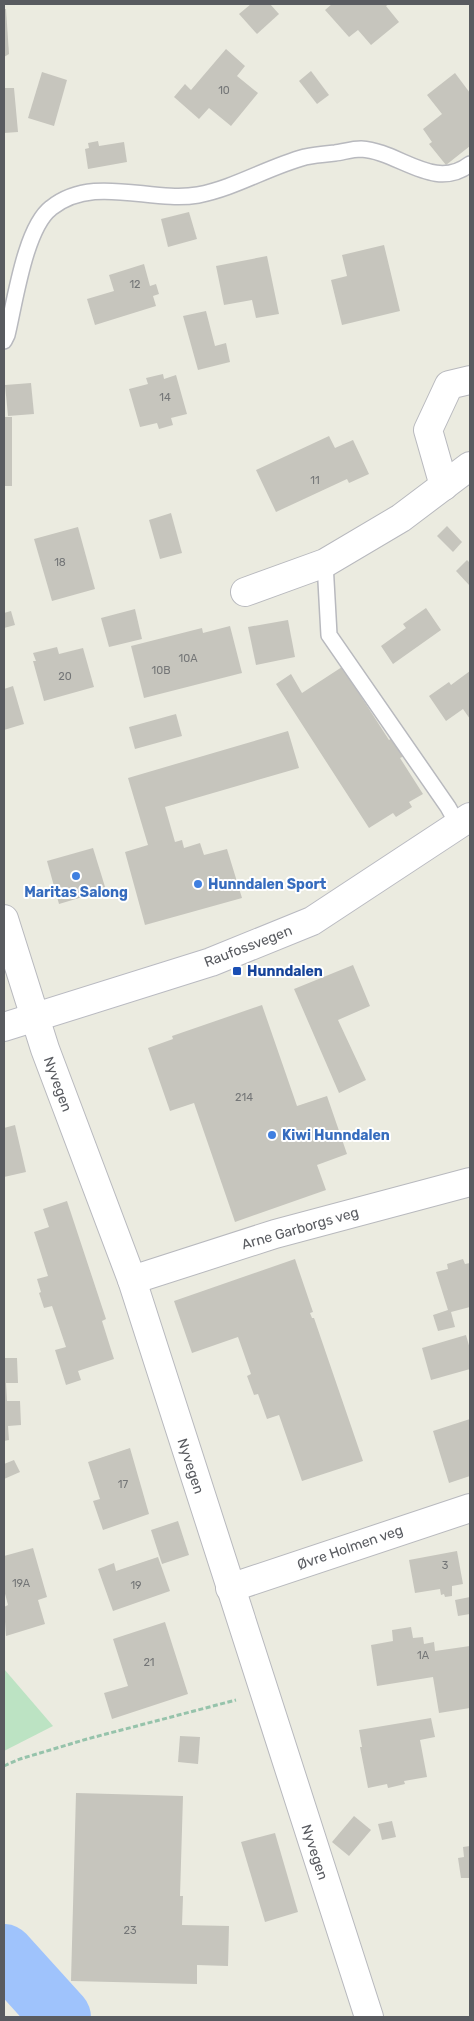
<svg xmlns="http://www.w3.org/2000/svg" width="474" height="2021" viewBox="0 0 474 2021" font-family="Rubik,sans-serif">
  <rect width="100%" height="100%" fill="#ebebe0"/>
  <path fill="#bce3c3" d="M4,1669L53,1726L4,1751Z"/>
  <g fill="none" stroke-linecap="round" stroke-linejoin="round">
    <path stroke="#9fc3fc" stroke-width="60" d="M4,1954L61,2017"/>
  </g>
  <g fill="#c6c5bd">
    <path d="M251,4H270L279,14L257,34L239,14Z"/>
    <path d="M332,4H389L386,6L399,22L371,45L358,30L349,37L325,10Z"/>
    <path d="M4,9H6L9,54L4,57Z"/>
    <path d="M226,49L245,66L237,76L258,93L231,126L209,108L199,119L174,97L185,84L191,90Z"/>
    <path d="M311,71L329,95L317,104L299,81Z"/>
    <path d="M42,72L67,80L54,126L28,118Z"/>
    <path d="M455,73L470,93V146L446,165L429,144L432,142L423,129L442,114L427,95Z"/>
    <path d="M4,88H14L18,132L4,133Z"/>
    <path d="M98,141L99,146L124,142L127,162L88,169L85,149L89,148L88,143Z"/>
    <path d="M189,212L197,239L168,247L161,219Z"/>
    <path d="M384,245L400,311L342,325L331,280L347,276L342,255Z"/>
    <path d="M267,256L279,314L256,318L252,300L224,305L216,266Z"/>
    <path d="M144,264L150,286L156,284L159,294L153,296L156,306L95,325L87,299L114,291L109,275Z"/>
    <path d="M206,311L215,346L226,343L230,362L198,370L183,316Z"/>
    <path d="M163,374L164,379L176,375L187,414L171,418L173,425L159,429L157,423L140,427L129,389L148,384L146,378Z"/>
    <path d="M31,383L34,414L8,416L5,385Z"/>
    <rect x="4" y="417" width="8" height="69"/>
    <path d="M329,436L335,448L353,440L369,474L349,483L347,479L276,512L256,470Z"/>
    <path d="M171,513L182,553L160,559L149,520Z"/>
    <path d="M447,526L462,542L453,552L437,536Z"/>
    <path d="M78,527L95,589L52,601L34,539Z"/>
    <path d="M467,560L470,563V586L456,571Z"/>
    <path d="M426,608L441,630L393,664L381,646L406,628L403,624Z"/>
    <path d="M135,609L142,639L109,647L101,618Z"/>
    <path d="M11,611L15,625L4,628V613Z"/>
    <path d="M288,620L295,657L256,665L248,627Z"/>
    <path d="M230,626L242,673L144,698L131,646L202,628L203,633Z"/>
    <path d="M57,647L59,654L83,648L94,687L44,701L33,661H36L33,653Z"/>
    <path d="M342,667L389,740L392,738L404,756L400,758L423,794L409,802L412,807L396,817L393,813L369,828L276,684L291,674L302,693Z"/>
    <path d="M470,671V719L463,709L446,721L429,696L449,682L451,685Z"/>
    <path d="M13,686L24,724L4,730V689Z"/>
    <path d="M176,714L182,736L135,749L129,727Z"/>
    <path d="M288,731L299,768L165,807L175,842L182,840L184,848L200,843L204,855L227,849L242,898L145,925L125,852L148,845L128,778Z"/>
    <path d="M93,848L106,890L59,904L47,861Z"/>
    <path d="M353,965L370,1006L338,1020L366,1080L339,1093L294,989Z"/>
    <path d="M262,1005L297,1106L327,1096L347,1154L317,1165L326,1190L235,1222L194,1103L170,1111L148,1048L173,1039L172,1036Z"/>
    <path d="M15,1125L26,1172L4,1177V1128Z"/>
    <path d="M67,1201L106,1319L102,1321L114,1359L78,1371L81,1380L66,1385L55,1350L66,1347L52,1306L44,1308L39,1293L41,1292L37,1279L48,1276L34,1232L49,1227L43,1209Z"/>
    <path d="M295,1259L313,1312L310,1313L312,1318H314L363,1461L302,1481L279,1415L267,1419L258,1394L254,1395L247,1376L251,1374L238,1337L192,1353L174,1301Z"/>
    <path d="M463,1259L465,1264L470,1263V1307L451,1312L455,1327L438,1331L433,1315L448,1310L436,1272L448,1269L447,1264Z"/>
    <path d="M466,1335L470,1349V1369L431,1380L422,1348Z"/>
    <path d="M4,1358H17L18,1383H6L7,1401H20L21,1425L8,1426L9,1440L4,1441Z"/>
    <path d="M470,1419V1476L449,1483L433,1431Z"/>
    <path d="M130,1448L149,1514L103,1530L93,1501L100,1499L88,1462Z"/>
    <path d="M14,1460L20,1472L4,1479V1464Z"/>
    <path d="M178,1521L189,1555L162,1564L151,1530Z"/>
    <path d="M33,1548L47,1597L38,1600L45,1624L6,1636L4,1607L8,1605L4,1590V1556Z"/>
    <path d="M457,1551L463,1584L452,1586V1596L445,1597L444,1594L441,1595L440,1589L415,1593L409,1560Z"/>
    <path d="M158,1557L170,1591L113,1611L98,1569L114,1563L116,1571Z"/>
    <path d="M470,1597V1614L458,1616L455,1600Z"/>
    <path d="M165,1622L188,1694L112,1719L104,1693L128,1686L113,1639Z"/>
    <path d="M411,1627L413,1638L423,1637L424,1644L434,1642L435,1651L470,1646V1708L439,1713L433,1677L377,1686L371,1645L393,1641L392,1630Z"/>
    <path d="M431,1718L435,1737L420,1740L427,1777L404,1781L405,1784L388,1788L387,1784L368,1788L360,1747H362L359,1730Z"/>
    <path d="M180,1736L200,1737L198,1764L178,1762Z"/>
    <path d="M76,1793L183,1796L180,1896H183L182,1925L229,1926L228,1966L197,1965V1984L71,1981Z"/>
    <path d="M354,1816L371,1830L349,1856L332,1842Z"/>
    <path d="M392,1821L396,1837L382,1840L378,1824Z"/>
    <path d="M275,1833L298,1912L265,1922L241,1842Z"/>
    <path d="M470,1846V1878H461L458,1858L464,1857L463,1847Z"/>
  </g>
  <g fill="none" stroke-linecap="round" stroke-linejoin="round">
    <defs>
      <g id="lane">
        <path d="M4,341L7,335C15,302 25,228 51,208C93,174 150,203 198,195C235,188 268,167 305,157C314,155 325,154 335,153C343,152 352,149 361,149C399,151 434,192 470,164"/>
        <path d="M325,563L329,635L448,807L458,825"/>
      </g>
      <g id="street">
        <path d="M444,486L428,430L449,385L470,380"/>
        <path d="M245,592L325,563L401,518L470,466"/>
        <path d="M4,919L45,1049L132,1280L369,2017"/>
        <path d="M132,1280L275,1234L470,1182"/>
        <path d="M230,1588L470,1508"/>
      </g>
      <path id="secondary" d="M4,1027L211,962L312,921L470,817"/>
    </defs>
    <use href="#lane" stroke="#b8b9be" stroke-width="18"/>
    <use href="#street" stroke="#b8b9be" stroke-width="30"/>
    <use href="#secondary" stroke="#b9bac1" stroke-width="30"/>
    <path stroke="#96c3ab" stroke-width="3" stroke-dasharray="5 2.5" stroke-linecap="butt" d="M4,1766L20,1759L87,1739L236,1700"/>
    <use href="#lane" stroke="#fff" stroke-width="15"/>
    <use href="#street" stroke="#fff" stroke-width="28"/>
    <use href="#secondary" stroke="#fff" stroke-width="28"/>
  </g>
  <g fill="#3f7fe0" stroke="#fff" stroke-width="2">
    <circle cx="76" cy="876" r="5"/>
    <circle cx="198" cy="884" r="5"/>
    <circle cx="272" cy="1135" r="5"/>
  </g>
  <rect fill="#1a4fb4" stroke="#fff" stroke-width="2" x="232" y="966" width="10" height="10" rx="2.5"/>
  <g text-anchor="middle" stroke-width="4" stroke-linejoin="round" paint-order="stroke">
    <g font-size="11" fill="#747677">
      <text x="224" y="94">10</text>
      <text x="135" y="288">12</text>
      <text x="165" y="401">14</text>
      <text x="315" y="484">11</text>
      <text x="60" y="566">18</text>
      <text x="188" y="662">10A</text>
      <text x="161" y="674">10B</text>
      <text x="65" y="680">20</text>
      <text x="244" y="1101">214</text>
      <text x="123" y="1488">17</text>
      <text x="445" y="1569">3</text>
      <text x="21" y="1587">19A</text>
      <text x="136" y="1589">19</text>
      <text x="423" y="1659">1A</text>
      <text x="149" y="1666">21</text>
      <text x="130" y="1934">23</text>
    </g>
    <g font-size="14" font-weight="bold" fill="#366cbe" stroke="#fff" text-anchor="start">
      <text x="208" y="889">Hunndalen Sport</text>
      <text x="76" y="897" text-anchor="middle">Maritas Salong</text>
      <text x="282" y="1140">Kiwi Hunndalen</text>
    </g>
    <g font-size="14" fill="#595b60" stroke="#fff">
      <text transform="translate(248 946) rotate(-21)" y="5">Raufossvegen</text>
      <text transform="translate(58 1084) rotate(70)" y="5">Nyvegen</text>
      <text transform="translate(300 1228) rotate(-16)" y="5">Arne Garborgs veg</text>
      <text transform="translate(191 1466) rotate(72)" y="5">Nyvegen</text>
      <text transform="translate(350 1547) rotate(-19)" y="5">Øvre Holmen veg</text>
      <text transform="translate(315 1852) rotate(72)" y="5">Nyvegen</text>
    </g>
    <g font-size="14" font-weight="bold" fill="#164399" stroke="#fff" text-anchor="start">
      <text x="247" y="976">Hunndalen</text>
    </g>
  </g>
  <rect width="474" height="2021" fill="none" stroke="#595b60" stroke-width="10"/>
</svg>
